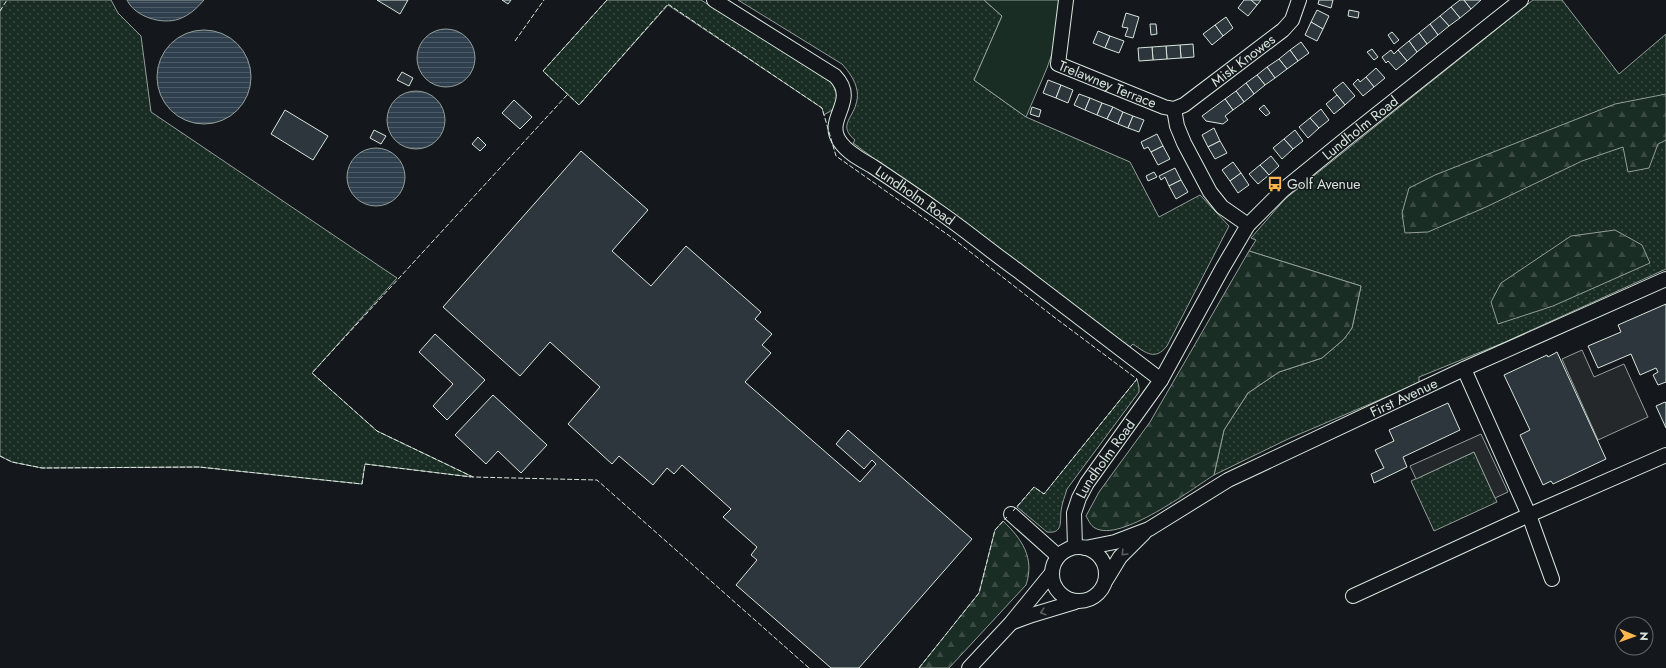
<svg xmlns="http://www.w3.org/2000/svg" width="1666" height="668" viewBox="0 0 1666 668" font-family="Jost,sans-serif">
  <defs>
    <pattern id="grass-dots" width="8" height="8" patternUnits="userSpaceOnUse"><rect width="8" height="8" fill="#1a2d24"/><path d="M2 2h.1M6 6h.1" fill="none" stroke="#3b4b43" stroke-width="1.8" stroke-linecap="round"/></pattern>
    <pattern id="forest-firs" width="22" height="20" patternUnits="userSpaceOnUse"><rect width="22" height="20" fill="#1a2d24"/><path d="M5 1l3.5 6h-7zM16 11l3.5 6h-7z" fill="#3b4b43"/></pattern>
    <pattern id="water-rules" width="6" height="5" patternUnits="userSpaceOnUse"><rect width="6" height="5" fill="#2f3f4d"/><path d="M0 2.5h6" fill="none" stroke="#4c5b66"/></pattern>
  </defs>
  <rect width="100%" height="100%" fill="#14181c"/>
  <g fill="url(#grass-dots)" stroke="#939e99">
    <path d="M0,0H111L118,13L141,36L151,112L397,278L312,373L377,431L473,477L365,464L362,484L199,467L42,468L12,462L0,456Z"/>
    <path d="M607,0H701L831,82C837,89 839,102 832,110C830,112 826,113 824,115L822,108L668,5L579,105L543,71Z"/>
    <path d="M738,0H984L1002,16L974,80L1026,117L1130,162L1159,217L1200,195L1229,226L1167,346C1155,361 1146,353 1133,344L1130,347L853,143L855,140C838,126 852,119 856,104C861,89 852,75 842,64Z"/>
    <path d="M1533,0H1562L1619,74L1666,34V269L1503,343L1419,377V383L1288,439L1214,475L1224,430L1248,393L1279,372L1322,358L1344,339L1352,328L1361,286L1249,251L1256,240L1251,238L1285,199Z"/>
    <path d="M1137,379L1139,387V392L1067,489C1065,496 1062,503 1061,511C1060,522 1063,534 1047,532L1017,507L1034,487L1044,494Z"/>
    <path d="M1474,452L1497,502L1434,531L1411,481Z"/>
  </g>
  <g fill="url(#forest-firs)" stroke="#939e99">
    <path d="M1666,94V140L1658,144L1649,168L1628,172L1623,147L1582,161L1486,207L1428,232L1405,233L1402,213L1409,188L1435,175L1615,104Z"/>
    <path d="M1615,230L1642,245L1650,263L1553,306L1498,324L1491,302L1501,283L1571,236Z"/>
    <path d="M1249,251L1361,286L1352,328L1344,339L1322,358L1279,372L1248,393L1224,430L1214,475C1192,489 1120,543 1095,528C1090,525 1089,521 1086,516L1099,492L1150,422Z"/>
    <path d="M1003,521C1022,539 1035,558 1026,585L949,668H919L979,593L995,530Z"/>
  </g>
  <path fill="#1a2d24" stroke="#939e99" d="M984,0H1059L1053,51L1047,68L1026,117L974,80L1002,16Z"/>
  <g fill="#24282b" stroke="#939e99">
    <path d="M1582,350L1594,377L1624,364L1648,417L1598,440L1562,359Z"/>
    <path d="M1481,434L1508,492L1495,498L1474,452L1416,479L1410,466Z"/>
  </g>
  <g fill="url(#water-rules)" stroke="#939e99">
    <path d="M127,0H204C197,8 190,15 179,19C162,25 135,17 127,0Z"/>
    <circle cx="446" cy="58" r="29"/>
    <circle cx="204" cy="77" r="47"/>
    <circle cx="416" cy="120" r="29"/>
    <circle cx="376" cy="177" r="29"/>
  </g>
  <g fill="#2c363c" stroke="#d8e6dc">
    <path d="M377,0H408L400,14Z"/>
    <path d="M502,0H511L508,4Z"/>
    <path d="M1244,0H1251L1257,5L1248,16L1238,8Z"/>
    <path d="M1251,0H1261L1257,5Z"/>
    <path d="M1319,0H1333L1331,8L1318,4Z"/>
    <path d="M1460,0H1464L1471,9L1460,18L1451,7Z"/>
    <path d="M1464,0H1481L1471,9Z"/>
    <path d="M1451,7L1460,18L1449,26L1440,16Z"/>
    <path d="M1317,10L1329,16L1323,29L1311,22Z"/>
    <path d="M1349,10L1359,12L1358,18L1348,16Z"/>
    <path d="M1126,13L1139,17L1133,38L1125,36L1128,28L1122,27Z"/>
    <path d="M1440,16L1449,26L1438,35L1430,24Z"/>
    <path d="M1226,17L1233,28L1223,36L1215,25Z"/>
    <path d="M1311,22L1323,29L1317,41L1305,35Z"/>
    <path d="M1150,24H1156L1157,34L1151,35Z"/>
    <path d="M1430,24L1438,35L1427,44L1419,33Z"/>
    <path d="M1215,25L1223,36L1212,45L1203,34Z"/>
    <path d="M1098,31L1110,36L1105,48L1093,43Z"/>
    <path d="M1392,32L1399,40L1394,44L1388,35Z"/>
    <path d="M1419,33L1427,44L1417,52L1409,41Z"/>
    <path d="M1110,36L1124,41L1119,53L1105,48Z"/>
    <path d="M1409,41L1417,52L1407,61L1398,50Z"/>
    <path d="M1301,42L1309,53L1298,61L1290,50Z"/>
    <path d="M1193,44L1194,57L1181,58L1180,45Z"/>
    <path d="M1180,45L1181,58L1167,59L1166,46Z"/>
    <path d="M1166,46L1167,59L1153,60L1152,47Z"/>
    <path d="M1152,47L1153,60L1139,61L1138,48Z"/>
    <path d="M1372,49L1378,57L1374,60L1367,52Z"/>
    <path d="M1290,50L1298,61L1287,69L1279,59Z"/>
    <path d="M1391,50L1394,54L1398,50L1407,61L1396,70L1388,61L1386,63L1382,57Z"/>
    <path d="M1279,59L1287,69L1275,78L1267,67Z"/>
    <path d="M1267,67L1275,78L1265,85L1257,75Z"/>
    <path d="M1376,68L1385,78L1374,87L1366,77Z"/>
    <path d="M402,72L413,78L409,86L397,80Z"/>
    <path d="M1257,75L1265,85L1254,94L1246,83Z"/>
    <path d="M1366,77L1374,87L1363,96L1353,84L1358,79L1360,82Z"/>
    <path d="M1048,80L1061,85L1056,98L1043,93Z"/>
    <path d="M1343,82L1355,96L1345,105L1333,90Z"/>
    <path d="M1246,83L1254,94L1244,102L1236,91Z"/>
    <path d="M1061,85L1073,90L1068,103L1056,98Z"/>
    <path d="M1236,91L1244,102L1233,110L1225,99Z"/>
    <path d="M1079,94L1090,98L1085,110L1074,105Z"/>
    <path d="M1337,95L1345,105L1334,114L1326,104Z"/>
    <path d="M1090,98L1102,103L1097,115L1085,110Z"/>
    <path d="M1225,99L1233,110L1225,116L1228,120L1223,124L1206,121L1202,116Z"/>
    <path d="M514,100L532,117L520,129L502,113Z"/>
    <path d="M1102,103L1113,107L1107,119L1097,115Z"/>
    <path d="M1264,105L1270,113L1266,116L1259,109Z"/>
    <path d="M1032,107L1041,110L1039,117L1030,114Z"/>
    <path d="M1113,107L1123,112L1118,124L1107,119Z"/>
    <path d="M1321,109L1329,120L1319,128L1310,118Z"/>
    <path d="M285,110L328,136L313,160L271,134Z"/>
    <path d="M1123,112L1133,116L1128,128L1118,124Z"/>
    <path d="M1133,116L1144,120L1139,132L1128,128Z"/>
    <path d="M1310,118L1319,128L1308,138L1299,127Z"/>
    <path d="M1214,128L1220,141L1208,147L1202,135Z"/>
    <path d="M374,130L386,136L381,144L370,138Z"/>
    <path d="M1295,130L1303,141L1293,149L1284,139Z"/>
    <path d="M1157,134L1163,146L1151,152L1148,147L1144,149L1141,142Z"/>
    <path d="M478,137L486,145L480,151L472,144Z"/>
    <path d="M1284,139L1293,149L1282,159L1273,148Z"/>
    <path d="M1220,141L1227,153L1215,159L1208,147Z"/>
    <path d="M1163,146L1170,159L1158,165L1151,152Z"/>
    <path d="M581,151L648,210L612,251L651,286L686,246L761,312L755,319L772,334L762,345L771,353L745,382L860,482L876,464L872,460L864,469L836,444L848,430L972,539L859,668H831L736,585L757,560L751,555L757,547L723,517L731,509L682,465L674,474L667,468L653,485L619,456L612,464L568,424L600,387L550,342L520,376L443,307Z"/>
    <path d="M1271,156L1279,166L1269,175L1260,165Z"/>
    <path d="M1233,162L1241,173L1230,181L1222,170Z"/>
    <path d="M1260,165L1269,175L1258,184L1249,174Z"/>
    <path d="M1175,168L1181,180L1169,186L1165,177L1161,180L1159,176Z"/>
    <path d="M1154,172L1157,177L1148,181L1146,176Z"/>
    <path d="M1241,173L1249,185L1238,193L1230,181Z"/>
    <path d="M1181,180L1188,192L1176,199L1169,186Z"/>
    <path d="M1666,304V382L1658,385L1653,375L1658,372L1656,368L1640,375L1631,354L1598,368L1588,346L1621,332L1618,325Z"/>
    <path d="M435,334L485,380L447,420L433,406L453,384L419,352Z"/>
    <path d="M1557,352L1606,459L1553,484L1551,481L1543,485L1520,435L1530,430L1504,375L1547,355L1548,357Z"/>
    <path d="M493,395L547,445L521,473L498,451L486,464L455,435Z"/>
    <path d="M1665,402L1666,403V428L1656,406Z"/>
    <path d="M1448,403L1460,430L1403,457L1407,467L1374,483L1371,474L1384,468L1375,450L1394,441L1389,430Z"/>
  </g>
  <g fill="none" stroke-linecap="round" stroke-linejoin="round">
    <defs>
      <g id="minor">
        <path id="s1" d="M714,0L835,76C860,102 822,119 841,143C848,153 862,160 872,166C893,180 914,194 935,209C963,228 989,250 1017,270C1065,307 1113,343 1161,380"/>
        <path id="s2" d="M1066,0L1058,64L1164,107L1174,109L1184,105L1283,30L1292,20L1299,0"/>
        <path d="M1174,109L1177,126L1184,143L1210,192L1222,207L1248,225"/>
        <path d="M1464,369L1529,515L1552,579"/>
        <path d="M1011,514L1058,556"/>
        <circle cx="1079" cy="574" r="27"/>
        <path id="s3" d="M1075,547L1074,513L1079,498L1087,483L1161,380L1222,269L1248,225L1283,190L1347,138L1521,0"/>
        <path id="s4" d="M1085,548L1115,542L1149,529L1228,480L1466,368L1666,279"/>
        <path d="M1106,580L1120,557L1144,533"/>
        <path d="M1353,596L1529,515L1666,455"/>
        <path d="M1013,622L1032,615L1075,602"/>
        <path d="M969,668L1011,623L1051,574"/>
      </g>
    </defs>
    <use href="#minor" stroke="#d8e6dc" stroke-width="16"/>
    <use href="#minor" stroke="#14181c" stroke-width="14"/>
    <g stroke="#d8e6dc" stroke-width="1" stroke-dasharray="5 2" stroke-linecap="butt">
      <path d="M607,0L543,71L579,105L668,4L822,108L836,156L951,237L1054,317L1137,379L1044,494L1034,487L1013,511"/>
      <path d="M0,11L7,0"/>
      <path d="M515,41L544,0"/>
      <path d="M567,95L312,373L377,431L473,477L597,480L809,668"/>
      <path d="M0,456L12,462L42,468L199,467L362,484L365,464L471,477"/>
      <path d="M919,668L979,593L995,530L1007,517"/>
    </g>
  </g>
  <defs><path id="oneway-chevron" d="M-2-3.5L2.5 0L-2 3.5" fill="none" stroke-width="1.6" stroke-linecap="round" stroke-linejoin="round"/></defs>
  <g stroke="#59605f">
    <use href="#oneway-chevron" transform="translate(1124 553) rotate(134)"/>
    <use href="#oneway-chevron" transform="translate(1043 612) rotate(163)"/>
  </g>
  <defs>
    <symbol id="bus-bare" viewBox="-9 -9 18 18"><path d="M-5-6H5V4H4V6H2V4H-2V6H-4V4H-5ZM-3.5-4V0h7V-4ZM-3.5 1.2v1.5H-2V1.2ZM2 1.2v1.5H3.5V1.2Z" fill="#ffb74d" stroke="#14181c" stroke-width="2.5" paint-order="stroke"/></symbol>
  </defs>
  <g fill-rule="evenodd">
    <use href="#bus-bare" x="1264" y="173" width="22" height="22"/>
  </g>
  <g text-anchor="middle" stroke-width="3" stroke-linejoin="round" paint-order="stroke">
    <g font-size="14" fill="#d8e6dc" stroke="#14181c">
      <text dy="5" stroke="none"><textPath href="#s2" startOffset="274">Misk Knowes</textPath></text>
      <text dy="5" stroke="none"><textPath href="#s2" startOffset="118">Trelawney Terrace</textPath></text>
      <text dy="5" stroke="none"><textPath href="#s3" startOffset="520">Lundholm Road</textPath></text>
      <text dy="5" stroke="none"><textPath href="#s1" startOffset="306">Lundholm Road</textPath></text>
      <text dy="5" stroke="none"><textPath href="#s4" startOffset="354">First Avenue</textPath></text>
      <text dy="5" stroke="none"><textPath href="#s3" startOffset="97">Lundholm Road</textPath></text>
    </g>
    <g font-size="14" fill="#d8e6dc" stroke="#14181c" text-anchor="start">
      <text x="1287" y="189">Golf Avenue</text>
    </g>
  </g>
  <g transform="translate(1634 636) rotate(92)"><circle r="19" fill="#14181c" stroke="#626a69"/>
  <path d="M0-3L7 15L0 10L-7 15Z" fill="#ffb74d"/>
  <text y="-6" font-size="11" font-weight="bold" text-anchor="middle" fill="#d8e6dc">N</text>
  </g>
</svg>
